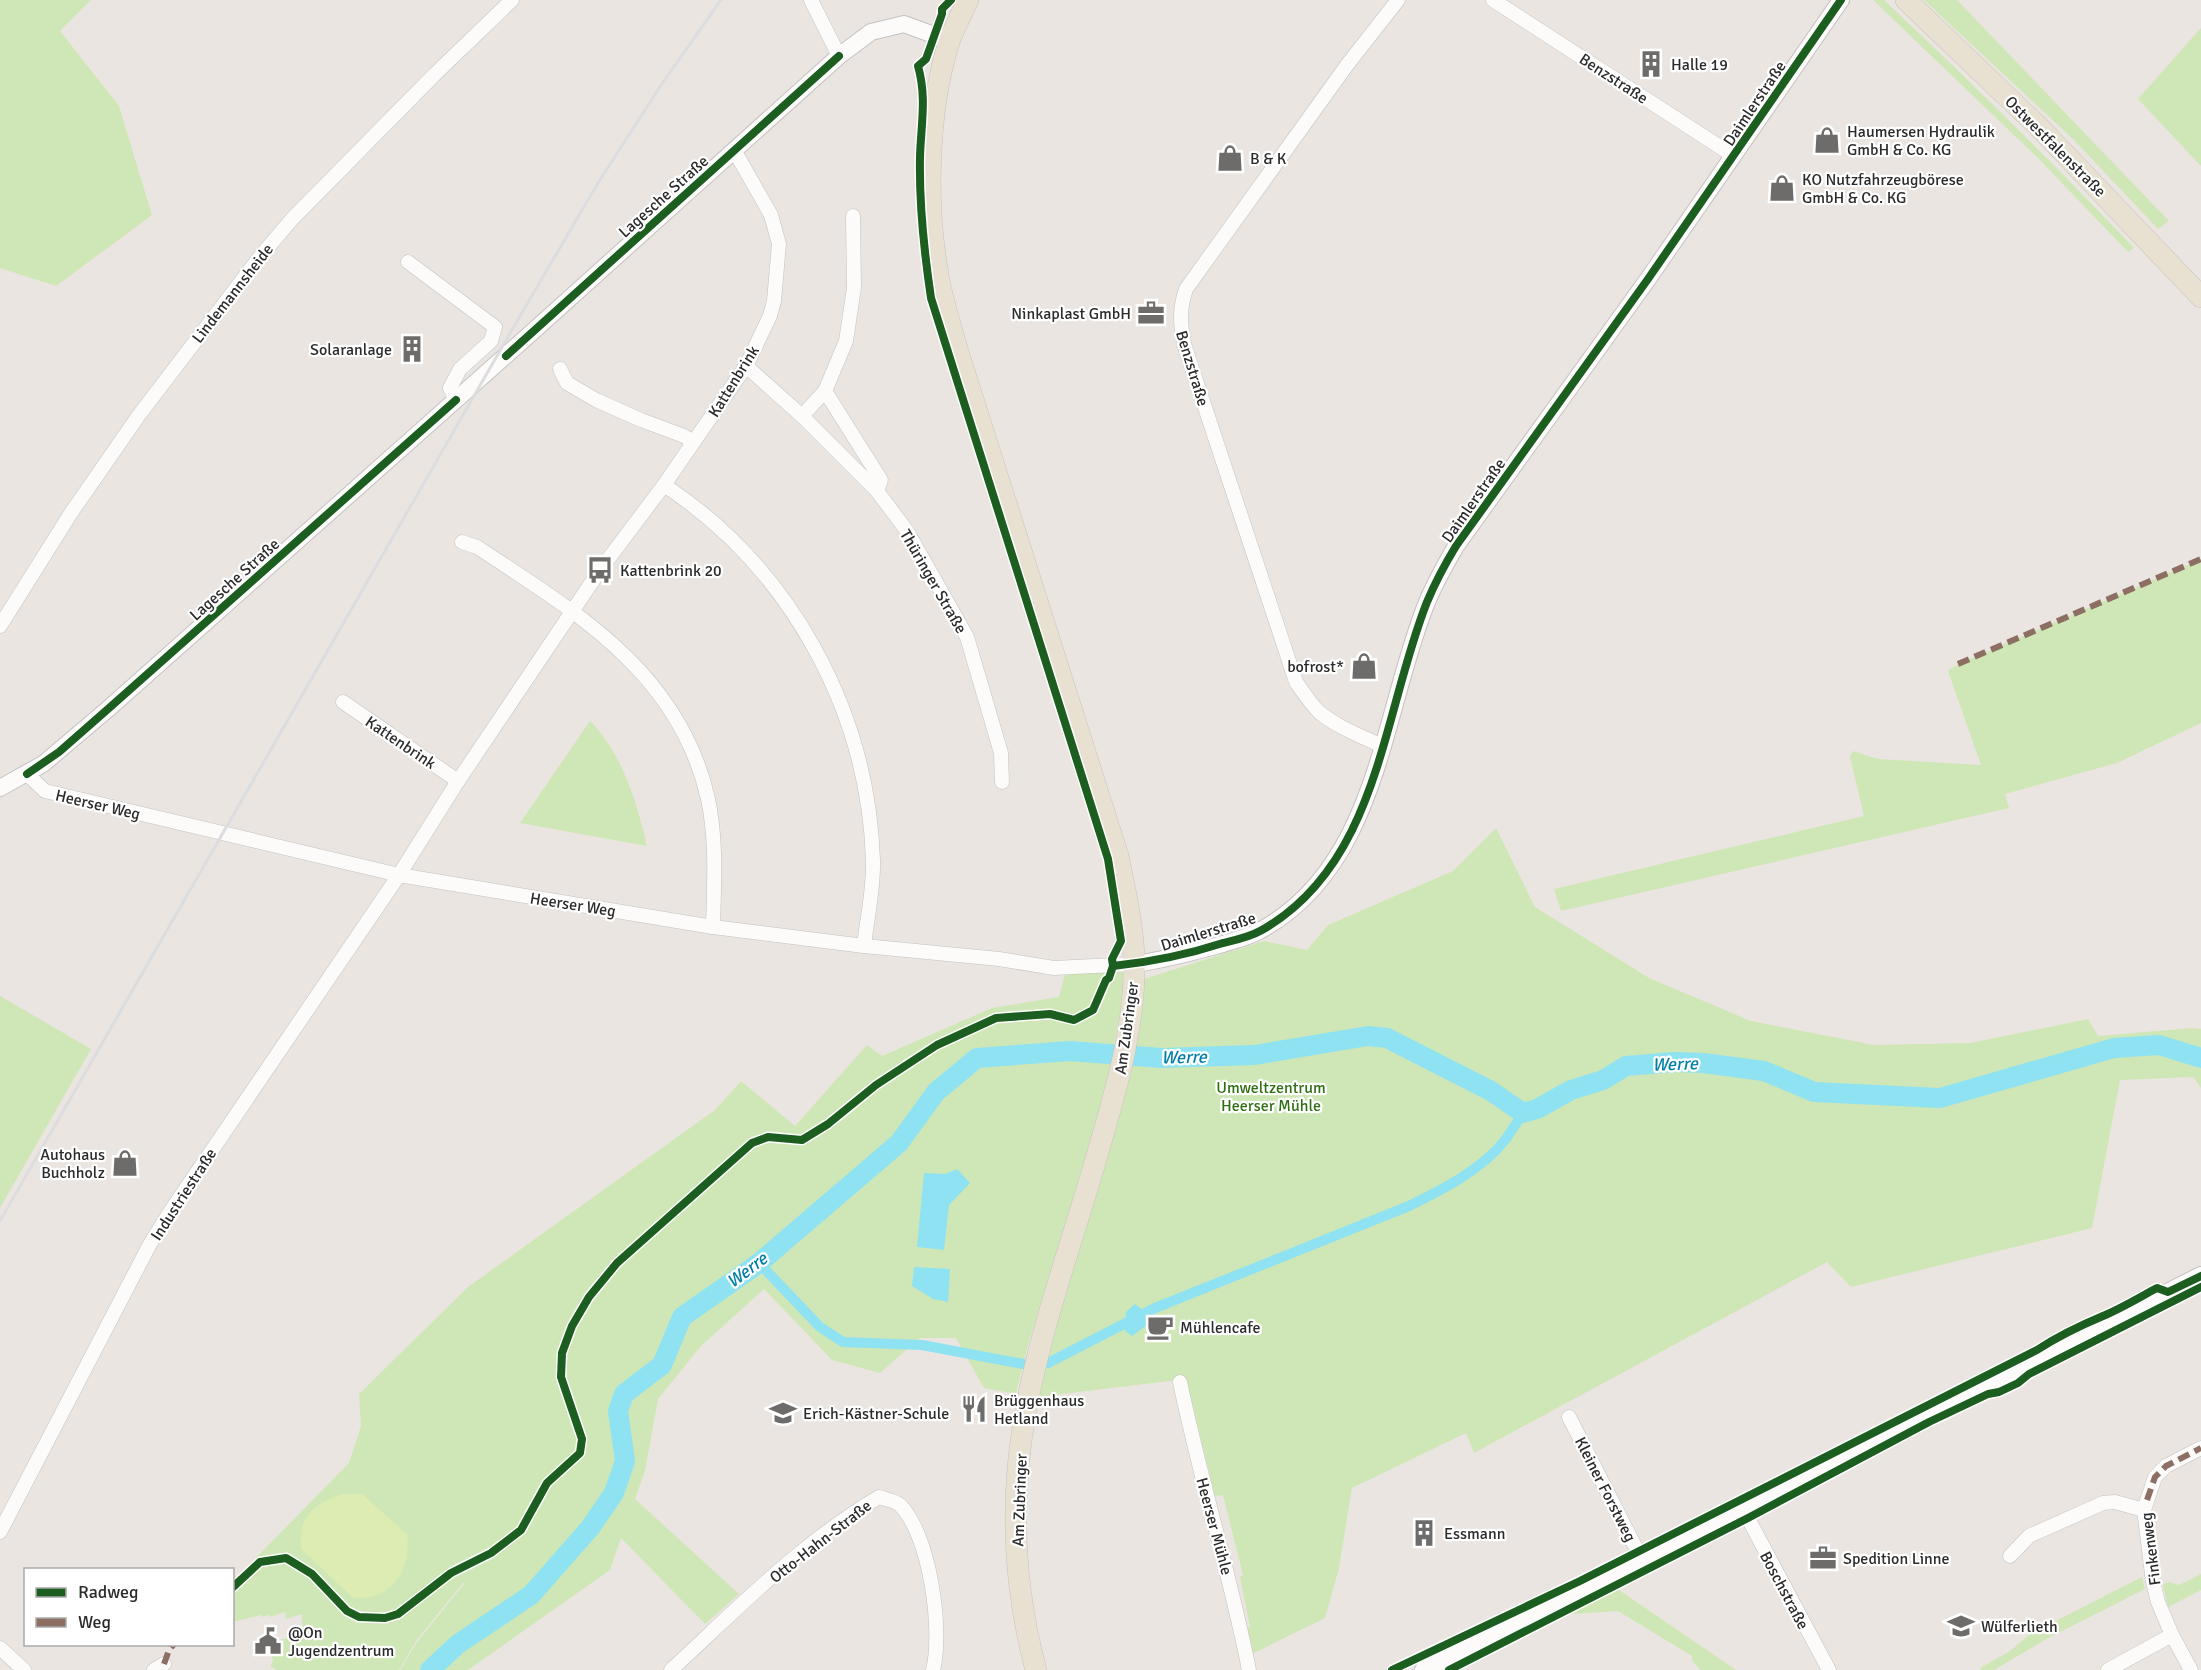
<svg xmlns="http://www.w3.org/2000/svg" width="2201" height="1670" viewBox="0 0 2201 1670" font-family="Signika,sans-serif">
  <rect width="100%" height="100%" fill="#eae5e0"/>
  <g fill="#cfe7b6">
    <path d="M0,0H91L60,31L119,106L152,215L56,286L0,268Z"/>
    <path d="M1873,0H1884C1970,81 2053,163 2134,248L2128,252L2037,157Z"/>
    <path d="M1924,0H1957L2169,221L2158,229L2074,140Z"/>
    <path d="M2201,28V166L2138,99Z"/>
    <path d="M2201,559V723L2117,763L2005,794L2009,808L1561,911L1554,889L1864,816L1850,757L1853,751L1878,759L1981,765L1948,671L1958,664Z"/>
    <path d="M590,721C623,755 636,800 647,846L520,823Z"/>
    <path d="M1496,828L1535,907L1649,978L1751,1021L1874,1045L1970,1043L2088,1019L2098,1036L2192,1028L2201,1029V1088L2193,1077L2120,1080L2092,1228L1851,1287L1827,1262L1474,1453L1466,1433L1352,1488L1339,1568L1325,1618L1252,1654L1246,1630L1250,1627L1240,1577L1243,1575L1223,1495L1215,1496L1186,1379L1037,1397L1144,979L1264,941L1307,950L1328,925L1453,871Z"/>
    <path d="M1128,971L1105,1094L1028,1345L1016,1394L984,1388L956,1338H920L880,1373L832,1360L764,1289L701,1346L658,1399L645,1471L635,1499L739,1594L705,1624L621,1538L610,1570L468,1670H400L417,1642L464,1584L463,1583L416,1641L399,1670H275V1668L270,1667L273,1661L271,1650H275L281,1639H286V1637L303,1636L302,1614L286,1619L285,1612L270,1617L269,1615L262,1617L261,1615L233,1622V1581L349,1463L361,1426L359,1394L468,1287L715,1110L741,1081L795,1126L867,1045L882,1056L992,1008L1059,997L1065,974Z"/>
    <path d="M0,996L91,1049L0,1208Z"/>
    <path d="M2201,1574V1590L2168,1607L2163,1584L2169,1582L2179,1585Z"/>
    <path d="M2142,1577L2145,1589L2050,1637L1994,1670H1981L1980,1668L2010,1651L2030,1634Z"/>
    <path d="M1616,1588L1736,1670H1737H1701L1692,1661V1656L1618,1611L1574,1614L1568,1612Z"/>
  </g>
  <path fill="#dcecb3" d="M341,1494H362L408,1535C407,1543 408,1552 406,1560C401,1585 378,1602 352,1597L301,1549C299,1515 312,1506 341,1494Z"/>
  <g fill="#8ee2f2">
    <path d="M957,1169L970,1183L949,1205L944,1250L917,1247L924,1173L945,1174Z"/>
    <path d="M914,1267L950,1269L948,1302L933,1299L912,1286Z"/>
    <path d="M1157,1303L1160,1310L1145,1317L1147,1325L1132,1336L1125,1331L1126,1312L1135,1304L1143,1310Z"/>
  </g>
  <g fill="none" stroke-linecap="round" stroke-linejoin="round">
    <g stroke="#8ee2f2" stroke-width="10">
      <path d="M759,1263L820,1327L843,1342L922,1345L1023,1364"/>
      <path d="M1048,1363L1155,1308L1409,1206C1441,1190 1482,1170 1505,1140C1511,1132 1517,1122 1523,1113"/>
    </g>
    <path stroke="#8ee2f2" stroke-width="20" d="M430,1670L458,1644L531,1595L590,1528L614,1493L625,1461L618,1411L624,1394L662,1365L682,1317L759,1263L899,1143L936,1092L977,1058L1070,1051L1161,1058L1255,1055L1368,1036L1387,1038L1491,1091L1523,1113L1537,1109L1571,1090L1603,1080L1626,1066L1674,1062L1703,1063L1764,1071L1814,1092L1940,1098L2114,1048L2159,1045L2201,1058"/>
    <defs>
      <g id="minor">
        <path d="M811,0L839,56"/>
        <path d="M1493,0L1734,156"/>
        <path d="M408,262L495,327L491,341L460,369L450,388L456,400"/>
        <path d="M746,366L802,416L877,491L907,531L967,637L1001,753L1002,782"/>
        <path d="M560,369L567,383L596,400L641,420L684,436L693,442"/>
        <path d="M825,391L846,341L854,288L853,216"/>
        <path d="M802,416L825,391L881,480L877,491"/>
        <path d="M664,485C790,568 868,710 873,860C874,888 867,918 864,946"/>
        <path d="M462,542L477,547C577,613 680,673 708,799C717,841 714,885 713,927"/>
        <path d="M0,626L71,513L139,415L259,258L292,219L435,74L512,0"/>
        <path d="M343,702L458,781"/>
        <path d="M1382,746C1361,736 1337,727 1319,712C1310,703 1303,692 1296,682L1185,347C1180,326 1179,309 1186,289L1347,65L1398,0"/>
        <path d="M27,774L45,791L399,875L713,927L864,946L999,959L1054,968L1134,964"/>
        <path d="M1180,1382C1200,1479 1230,1573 1249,1670"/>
        <path d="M1569,1417L1642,1560"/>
        <path d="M1743,1509L1829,1670"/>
        <path d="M0,1532L150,1244L170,1212L399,875L458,781L600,570L664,485L746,366L770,316L774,301L779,244L771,215L734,150"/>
        <path d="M2010,1556L2029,1536L2103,1503L2115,1502L2144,1510"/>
        <path d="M0,1648L24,1670"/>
        <path d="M154,1670L164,1664"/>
        <path d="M671,1670C737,1609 801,1543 879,1497C885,1499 895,1501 900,1505C930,1535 943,1630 933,1670"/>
        <path d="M2108,1670L2172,1635"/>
        <path d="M2191,1670L2172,1635L2158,1602L2153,1582L2144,1510L2155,1477L2166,1466L2201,1448"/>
      </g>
      <g id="tertiary">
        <path d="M0,788L43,764L108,709L530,334L839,56L871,32L904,24L950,41"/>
        <path d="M1134,964C1165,960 1193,952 1223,944C1235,940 1250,937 1261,930C1378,866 1382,713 1427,602C1435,583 1445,565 1456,546L1648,279L1841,0"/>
      </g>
      <path id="secondary" d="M1424,1670L2201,1276"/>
      <g id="primary">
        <path d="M968,0C962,14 954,27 949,42C926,115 925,216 941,290C946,311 952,331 958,352L1118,856C1125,891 1134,927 1134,964C1135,1030 1114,1096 1096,1159C1072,1242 1042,1324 1026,1409C1010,1496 1013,1585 1036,1670"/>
        <path d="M1906,0L2042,130L2201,297"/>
      </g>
    </defs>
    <use href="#minor" stroke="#c3c2c2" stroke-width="15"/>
    <use href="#tertiary" stroke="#c3c2c2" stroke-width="18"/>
    <use href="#secondary" stroke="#c3c2c2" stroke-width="20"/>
    <use href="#primary" stroke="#c5c3c1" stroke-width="22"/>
    <use href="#minor" stroke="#fcfbfa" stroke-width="14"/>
    <use href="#tertiary" stroke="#fcfbfa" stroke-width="16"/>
    <use href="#secondary" stroke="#fcfbfa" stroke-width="18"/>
    <use href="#primary" stroke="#e8e1d2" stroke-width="21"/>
    <path stroke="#dddddf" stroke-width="3" d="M0,1221L513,328L598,183L661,85L721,0"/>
    <g stroke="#8d6e63" stroke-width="6" stroke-dasharray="12 6" stroke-linecap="butt">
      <path d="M1958,664L2201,559"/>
      <path d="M2147,1500L2155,1477L2166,1466L2201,1448"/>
      <path d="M164,1664L169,1650L174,1644"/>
    </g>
    <defs>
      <g id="cycleway">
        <path d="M506,356L839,56"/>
        <path d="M27,774L59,752L108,709L456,400"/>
        <path d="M1113,966C1152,962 1186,955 1223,943C1236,940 1250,937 1262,930C1379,863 1382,715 1427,602C1435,583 1445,564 1456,546L1648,279L1841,0"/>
        <path d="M232,1588L260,1562L286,1558L312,1574L347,1611L359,1617L385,1618L398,1614L451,1573L491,1553L521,1530L547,1483L580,1453L582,1439L561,1377L562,1353L572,1326L589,1297L617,1263L752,1143L768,1137L802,1140L828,1124L876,1085L937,1045L996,1018L1050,1014L1074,1020L1093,1010L1106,980L1109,978L1113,966L1112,959L1121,941L1108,859L931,298C924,251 919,205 920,157C921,124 927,98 918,66L926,59L942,14V9L951,0"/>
        <path d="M1392,1670L1580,1581L2037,1350C2060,1335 2079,1326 2103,1316C2122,1308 2140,1297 2157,1288L2168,1292L2201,1276"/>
        <path d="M1449,1670L1748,1518L1929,1422L1988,1394L1999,1392L2018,1383L2029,1374L2201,1287"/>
      </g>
    </defs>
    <use href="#cycleway" stroke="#fff" stroke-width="11"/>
    <use href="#cycleway" stroke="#1b5e20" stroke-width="8"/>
  </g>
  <defs>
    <symbol id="building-bare" viewBox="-9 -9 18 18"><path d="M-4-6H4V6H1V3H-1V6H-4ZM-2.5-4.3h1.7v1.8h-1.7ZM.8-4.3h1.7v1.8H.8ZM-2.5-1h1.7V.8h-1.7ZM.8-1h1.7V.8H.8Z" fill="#6e6c6a" stroke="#fff" stroke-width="2.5" paint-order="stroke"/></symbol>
    <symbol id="shop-bare" viewBox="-9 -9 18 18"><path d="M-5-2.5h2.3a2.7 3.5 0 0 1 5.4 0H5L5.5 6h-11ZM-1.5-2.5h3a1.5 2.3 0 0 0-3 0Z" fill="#6e6c6a" stroke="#fff" stroke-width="2.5" paint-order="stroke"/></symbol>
    <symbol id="office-bare" viewBox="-9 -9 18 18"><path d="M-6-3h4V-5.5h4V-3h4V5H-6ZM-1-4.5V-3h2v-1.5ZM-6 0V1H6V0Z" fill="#6e6c6a" stroke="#fff" stroke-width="2.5" paint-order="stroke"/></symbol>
    <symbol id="bus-bare" viewBox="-9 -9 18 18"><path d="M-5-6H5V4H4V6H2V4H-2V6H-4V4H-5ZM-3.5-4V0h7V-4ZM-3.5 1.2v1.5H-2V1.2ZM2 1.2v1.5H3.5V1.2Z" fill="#6e6c6a" stroke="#fff" stroke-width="2.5" paint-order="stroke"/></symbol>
    <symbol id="cafe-bare" viewBox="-9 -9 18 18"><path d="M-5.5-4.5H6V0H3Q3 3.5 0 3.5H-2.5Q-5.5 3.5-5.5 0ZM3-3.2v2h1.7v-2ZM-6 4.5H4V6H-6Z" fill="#6e6c6a" stroke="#fff" stroke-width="2.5" paint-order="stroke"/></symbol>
    <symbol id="restaurant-bare" viewBox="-9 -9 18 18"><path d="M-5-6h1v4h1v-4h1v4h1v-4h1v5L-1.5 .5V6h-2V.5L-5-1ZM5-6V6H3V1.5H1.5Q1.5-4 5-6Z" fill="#6e6c6a" stroke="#fff" stroke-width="2.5" paint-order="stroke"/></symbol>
    <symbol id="school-bare" viewBox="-9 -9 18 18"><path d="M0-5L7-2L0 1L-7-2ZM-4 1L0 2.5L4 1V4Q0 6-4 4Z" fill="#6e6c6a" stroke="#fff" stroke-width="2.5" paint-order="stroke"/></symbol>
    <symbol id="civic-bare" viewBox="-9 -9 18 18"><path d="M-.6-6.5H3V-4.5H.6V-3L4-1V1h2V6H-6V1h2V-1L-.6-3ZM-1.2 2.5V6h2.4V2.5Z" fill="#6e6c6a" stroke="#fff" stroke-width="2.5" paint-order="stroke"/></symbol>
  </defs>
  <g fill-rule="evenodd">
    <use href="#building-bare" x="1632" y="45" width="38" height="38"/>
    <use href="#shop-bare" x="1808" y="121" width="38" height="38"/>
    <use href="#shop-bare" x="1211" y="139" width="38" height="38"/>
    <use href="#shop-bare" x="1763" y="169" width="38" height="38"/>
    <use href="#office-bare" x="1132" y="294" width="38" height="38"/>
    <use href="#building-bare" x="393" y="330" width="38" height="38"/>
    <use href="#bus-bare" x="581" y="551" width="38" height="38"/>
    <use href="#shop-bare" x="1345" y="647" width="38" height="38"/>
    <use href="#shop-bare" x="106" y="1144" width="38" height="38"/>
    <use href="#cafe-bare" x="1141" y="1308" width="38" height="38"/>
    <use href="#restaurant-bare" x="955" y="1390" width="38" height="38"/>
    <use href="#school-bare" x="764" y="1394" width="38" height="38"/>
    <use href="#building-bare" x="1405" y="1514" width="38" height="38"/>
    <use href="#office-bare" x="1804" y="1539" width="38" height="38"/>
    <use href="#school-bare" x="1942" y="1607" width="38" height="38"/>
    <use href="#civic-bare" x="249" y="1622" width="38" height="38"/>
  </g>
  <g text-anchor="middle" stroke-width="4.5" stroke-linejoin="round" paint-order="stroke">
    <g font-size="16" fill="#2b2b2b" stroke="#fff" text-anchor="start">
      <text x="1671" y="70">Halle 19</text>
      <text x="1847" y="137">Haumersen Hydraulik<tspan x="1847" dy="18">GmbH &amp; Co. KG</tspan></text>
      <text x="1250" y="164">B &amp; K</text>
      <text x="1802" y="185">KO Nutzfahrzeugbörese<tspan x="1802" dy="18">GmbH &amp; Co. KG</tspan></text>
      <text x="1131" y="319" text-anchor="end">Ninkaplast GmbH</text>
      <text x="392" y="355" text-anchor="end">Solaranlage</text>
      <text x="620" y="576">Kattenbrink 20</text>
      <text x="1344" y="672" text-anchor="end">bofrost*</text>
      <text x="105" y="1160" text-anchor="end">Autohaus<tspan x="105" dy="18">Buchholz</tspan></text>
      <text x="1180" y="1333">Mühlencafe</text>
      <text x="994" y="1406">Brüggenhaus<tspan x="994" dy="18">Hetland</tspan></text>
      <text x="803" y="1419">Erich-Kästner-Schule</text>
      <text x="1444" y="1539">Essmann</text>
      <text x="1843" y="1564">Spedition Linne</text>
      <text x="1981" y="1632">Wülferlieth</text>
      <text x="288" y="1638">@On<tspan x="288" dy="18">Jugendzentrum</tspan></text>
    </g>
    <g font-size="16" fill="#2b2b2b" stroke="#fff">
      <text transform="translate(1614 78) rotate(33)" y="6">Benzstraße</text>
      <text transform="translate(1754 103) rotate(-56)" y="6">Daimlerstraße</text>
      <text transform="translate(2056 146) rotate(45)" y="6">Ostwestfalenstraße</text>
      <text transform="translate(663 196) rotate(-42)" y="6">Lagesche Straße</text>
      <text transform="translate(232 293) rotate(-52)" y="6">Lindemannsheide</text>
      <text transform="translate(1193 368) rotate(73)" y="6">Benzstraße</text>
      <text transform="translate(733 381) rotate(-58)" y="6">Kattenbrink</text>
      <text transform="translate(1473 500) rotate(-55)" y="6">Daimlerstraße</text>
      <text transform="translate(234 579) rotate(-42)" y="6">Lagesche Straße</text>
      <text transform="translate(934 581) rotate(60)" y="6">Thüringer Straße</text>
      <text transform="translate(401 742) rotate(34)" y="6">Kattenbrink</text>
      <text transform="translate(98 804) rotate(13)" y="6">Heerser Weg</text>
      <text transform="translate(573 904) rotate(9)" y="6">Heerser Weg</text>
      <text transform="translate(1208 931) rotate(-17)" y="6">Daimlerstraße</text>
      <text transform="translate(1126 1028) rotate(-82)" y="6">Am Zubringer</text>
      <text transform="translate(183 1194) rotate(-57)" y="6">Industriestraße</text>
      <text transform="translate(1606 1489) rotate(63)" y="6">Kleiner Forstweg</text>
      <text transform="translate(1019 1500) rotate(-88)" y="6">Am Zubringer</text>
      <text transform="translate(1215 1526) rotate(75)" y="6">Heerser Mühle</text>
      <text transform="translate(820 1541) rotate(-38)" y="6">Otto-Hahn-Straße</text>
      <text transform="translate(2150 1549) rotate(-97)" y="6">Finkenweg</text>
      <text transform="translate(1785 1590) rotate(62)" y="6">Boschstraße</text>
    </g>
    <g font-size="16" fill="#306f14" stroke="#fff">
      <text x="1271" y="1093">Umweltzentrum<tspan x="1271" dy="18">Heerser Mühle</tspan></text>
    </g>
    <g font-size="18" font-style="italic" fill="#027fa8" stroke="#fff">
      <text transform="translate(1184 1057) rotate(-1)" y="6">Werre</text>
      <text transform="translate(1675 1064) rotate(-2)" y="6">Werre</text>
      <text transform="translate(747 1270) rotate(-37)" y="6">Werre</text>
    </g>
  </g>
  <rect x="24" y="1568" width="210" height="78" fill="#ffffff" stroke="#aaaaaa" stroke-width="1.5"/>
  <rect x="36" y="1588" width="30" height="9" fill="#1b5e20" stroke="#aaaaaa" stroke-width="1.5"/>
  <text x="78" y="1598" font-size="18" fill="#2b2b2b">Radweg</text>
  <rect x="36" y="1618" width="30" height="9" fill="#8d6e63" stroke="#aaaaaa" stroke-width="1.5"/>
  <text x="78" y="1628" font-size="18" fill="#2b2b2b">Weg</text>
</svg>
